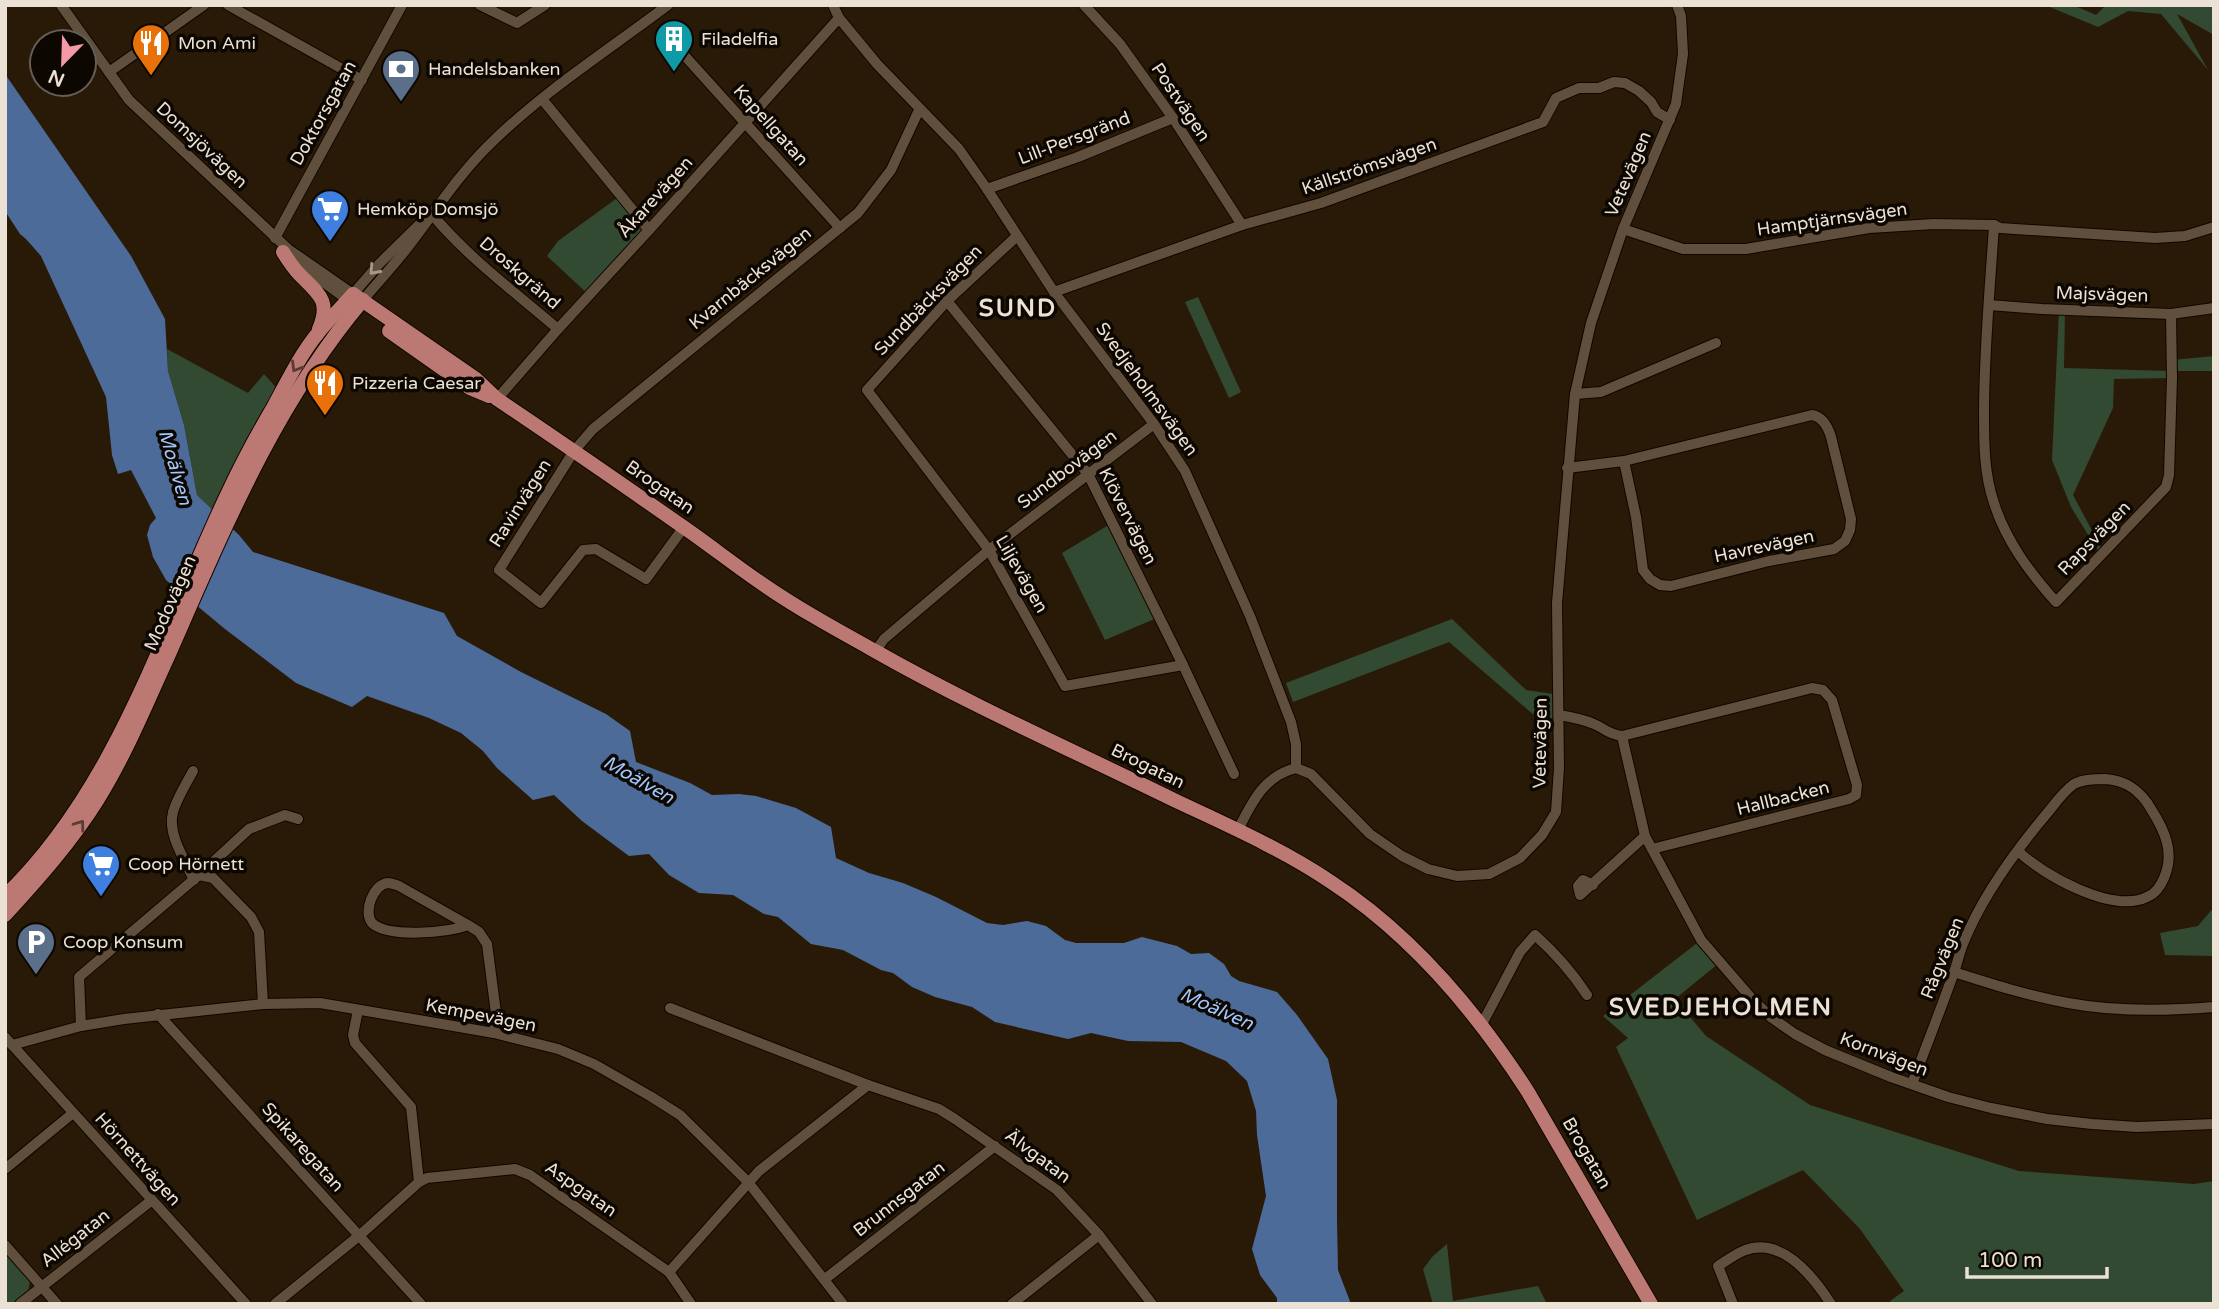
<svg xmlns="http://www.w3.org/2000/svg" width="2219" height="1309" viewBox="0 0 2219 1309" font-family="'Varela Round',sans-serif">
  <rect width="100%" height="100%" fill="#291a08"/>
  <g fill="#324932">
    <path d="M2045,5H2073L2096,15L2106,5H2214V35L2177,14L2208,70L2161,14L2128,11L2098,27Z"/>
    <path d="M620,196L649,230L589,295L547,256L558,241Z"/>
    <path d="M1198,297L1241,392L1229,398L1185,302Z"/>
    <path d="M2059,310H2065L2064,368L2171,371L2172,360L2214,356V371H2172V378L2114,379L2113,408L2073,495L2104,553L2101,556L2071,507L2052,460Z"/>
    <path d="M167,349L248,393L264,374L281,393L218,515L197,495L184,425L168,371Z"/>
    <path d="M1112,523L1159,617L1105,640L1062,553Z"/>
    <path d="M1452,619L1526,690L1553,694L1555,717L1542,722L1449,642L1293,702L1286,683Z"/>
    <path d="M2214,907V956L2165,955L2160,933L2198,926Z"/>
    <path d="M1701,940L1719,963L1675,999L1706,1036L1810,1105L2019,1171L2194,1184L2214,1181V1304H1892L1890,1301L1904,1291L1860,1229L1803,1170L1697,1220L1616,1047L1628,1038L1603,1016Z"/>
    <path d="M1447,1244L1453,1301L1538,1286L1547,1304H1433L1423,1269L1433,1256Z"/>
    <path d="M5,1253L30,1281L28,1293L15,1304H5Z"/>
  </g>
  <path fill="#4d6b98" d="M5,74L131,256L165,319L168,371L184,425L197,495L239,535L253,552L444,613L457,636L521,672L606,714L630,731L636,762L690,783L712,795L739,794L756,796L796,808L831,827L836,858L869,873L903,883L936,897L987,923L1003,925L1027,921L1046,926L1065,940L1076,943H1124L1142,937L1177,946L1191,954L1209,953L1224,964L1231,976L1239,981L1277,992L1297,1015L1328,1059L1337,1100V1221L1338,1270L1351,1304H1277V1298L1260,1275L1252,1249L1266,1196L1257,1135L1256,1111L1247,1081L1226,1061L1181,1042L1128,1041L1091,1033L1068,1039L995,1022L972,1007L935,997L912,987L893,973L881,970L843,950L811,944L778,917L764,914L733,895L699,893L669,875L649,854L629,856L582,821L554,795L533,800L497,768L483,751L461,733L429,718L367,696L352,707L296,683L225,629L166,580L153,557L147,535L150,525L156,518L131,470L118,474L112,455L106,397L41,256L26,239L20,234L5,211Z"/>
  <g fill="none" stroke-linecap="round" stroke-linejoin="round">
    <defs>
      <g id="minor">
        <path d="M61,5L129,100L288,249L353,294L379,264L431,213"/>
        <path d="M228,5L362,80"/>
        <path d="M480,5L517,23L545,5"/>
        <path d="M833,5L839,18L877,64L959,149L987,189L1054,292L1154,424L1185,471L1250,616L1291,722L1296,744V768C1264,776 1252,802 1238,830"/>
        <path d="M1084,5L1120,44L1173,118L1242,225"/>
        <path d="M675,45L840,228"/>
        <path d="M109,72L204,5"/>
        <path d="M542,99L649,230"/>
        <path d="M987,189L1078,157L1173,118"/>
        <path d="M431,213C467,257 515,292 558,329"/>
        <path d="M1994,225C1990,288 1984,350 1984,413C1984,443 1984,474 1994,503C2006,541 2030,573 2056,602L2166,487L2169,475L2172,378L2171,314"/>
        <path d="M1623,229L1683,249H1746L1869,228L1934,224L1994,225L2000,228L2155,238L2185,236L2214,227"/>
        <path d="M1017,236L947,301L867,390L989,550L1065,686L1183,665"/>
        <path d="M275,238L402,5"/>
        <path d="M297,263L348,300"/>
        <path d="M1054,292L1242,225L1321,203L1543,122L1556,98L1579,88H1599L1614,82L1625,83L1639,91L1651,102L1657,112L1670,120"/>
        <path d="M363,300C379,281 396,263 411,243C436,210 458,176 487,147C541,93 607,51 668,5"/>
        <path d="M947,301L1088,474L1183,665L1234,774"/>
        <path d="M1989,305L2042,309L2171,314L2214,308"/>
        <path d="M1575,394L1601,392L1716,343"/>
        <path d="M497,399L558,329L649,230L839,18"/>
        <path d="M1567,468L1624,461L1812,415C1823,417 1828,427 1831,437L1851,519L1850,530L1845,541L1834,549L1769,561L1671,586L1660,585L1650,579L1643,570L1636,517L1624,461"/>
        <path d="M684,527L646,579L596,549L583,550L541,603L499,570L574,451L593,429L858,213L891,170L919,110"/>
        <path d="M875,652L884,639L989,550L1154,424"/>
        <path d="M1559,715C1571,717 1583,719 1594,724C1606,729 1607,734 1622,736L1645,836L1701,940L1752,999L1772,1018L1795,1034L1825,1050L1891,1077L1948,1097L1991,1108L2047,1119L2092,1124L2137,1127L2214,1124"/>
        <path d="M1622,736L1812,688L1823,690L1832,700L1857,785L1856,795L1849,799L1652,849"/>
        <path d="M1296,768L1311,774L1370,834L1402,856L1428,869L1457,876L1489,874L1520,858L1542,835L1556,812L1559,768L1557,603L1575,394L1591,323L1623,229L1676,104L1683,54L1681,16L1677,5"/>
        <path d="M193,771C186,784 177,798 173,812C167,834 185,860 194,880"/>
        <path d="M199,875L213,878L251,917L259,932L263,1004"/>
        <path d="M1593,885L1583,880L1578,886L1580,895L1645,836"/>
        <path d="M468,925C450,933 387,938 372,923C363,912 373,884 388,883C390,883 397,885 399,886L468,925L479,932L487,944L496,1013L494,1033"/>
        <path d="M1954,972C1992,984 2029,996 2068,1003C2116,1012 2166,1011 2214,1007"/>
        <path d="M670,1008L868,1085L939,1109L955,1119L1057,1190L1099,1235L1152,1304"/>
        <path d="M358,1010L353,1035L355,1043L411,1107L419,1182"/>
        <path d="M158,1014L421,1304"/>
        <path d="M1482,1024L1520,952L1535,935C1555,953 1572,972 1587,995"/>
        <path d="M81,1026L79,977L199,875L249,829L285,815L298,819"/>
        <path d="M5,1037L246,1304"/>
        <path d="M12,1045L81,1026L124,1019L263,1004L320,1003L494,1033L558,1049L594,1064L650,1096L680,1115L748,1182L843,1304"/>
        <path d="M1912,1084C1926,1047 1940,1011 1953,975C1957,965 1959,954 1963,944C1982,896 2015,851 2049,811C2056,802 2064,791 2074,784C2083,779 2095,779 2105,779C2125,780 2141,791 2151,809C2165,831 2175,853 2164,878C2160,887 2156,893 2147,897C2112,914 2043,875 2018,851"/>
        <path d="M5,1169L73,1113"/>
        <path d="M5,1245L57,1304"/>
        <path d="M669,1272L759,1171L868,1085"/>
        <path d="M825,1279L995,1146"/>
        <path d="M20,1304L152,1200"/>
        <path d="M275,1304L360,1235L419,1182L427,1178L515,1169L530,1175L669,1272L691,1304"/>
        <path d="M1012,1304L1099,1235"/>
        <path d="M1733,1304L1718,1266C1726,1261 1734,1255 1743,1251C1781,1235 1813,1276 1831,1304"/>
      </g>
      <g id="major">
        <path d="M283,252C288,260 294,269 300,275C319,294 331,301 319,329"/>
        <path d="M389,331L470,388L489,396"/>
        <path d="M5,896C117,788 162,632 227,495C241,465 257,435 274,406C287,382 300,355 318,333C328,320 342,307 353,294L476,379L497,399C558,440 619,482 679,524C707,543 733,564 761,583C797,608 837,630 875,651C972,706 1074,751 1174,800C1227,825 1282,849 1331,882C1412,935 1476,1011 1528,1092L1651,1304"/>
        <path d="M5,915C38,879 72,841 98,799C127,752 147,702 170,652C224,529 275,404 363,300"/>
      </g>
    </defs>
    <use href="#minor" stroke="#110500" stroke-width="12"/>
    <use href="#major" stroke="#110500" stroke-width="16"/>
    <use href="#minor" stroke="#604f3c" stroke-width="10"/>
    <use href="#major" stroke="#bc7873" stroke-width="14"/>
  </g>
  <defs><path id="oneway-chevron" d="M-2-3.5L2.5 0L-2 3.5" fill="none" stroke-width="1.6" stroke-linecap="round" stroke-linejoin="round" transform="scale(1.75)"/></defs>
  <use stroke="#a69888" href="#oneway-chevron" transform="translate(374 270) rotate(132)"/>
  <g stroke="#5c3a35">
    <use href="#oneway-chevron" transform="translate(296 367) rotate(121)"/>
    <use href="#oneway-chevron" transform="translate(80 825) rotate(-54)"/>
  </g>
  <defs>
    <symbol id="building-pin" viewBox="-11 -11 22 30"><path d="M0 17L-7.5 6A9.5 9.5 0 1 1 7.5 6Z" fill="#0f9aa8" stroke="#0d0702"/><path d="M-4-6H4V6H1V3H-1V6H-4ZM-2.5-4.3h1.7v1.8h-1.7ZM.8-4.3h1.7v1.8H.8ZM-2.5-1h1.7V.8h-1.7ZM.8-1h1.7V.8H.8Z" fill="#fff"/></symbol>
    <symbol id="restaurant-pin" viewBox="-11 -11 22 30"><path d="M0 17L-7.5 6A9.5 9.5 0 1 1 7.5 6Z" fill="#e8710a" stroke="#0d0702"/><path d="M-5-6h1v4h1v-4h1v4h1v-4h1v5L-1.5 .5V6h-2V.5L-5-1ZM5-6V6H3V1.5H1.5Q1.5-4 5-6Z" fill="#fff"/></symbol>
    <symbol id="bank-pin" viewBox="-11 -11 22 30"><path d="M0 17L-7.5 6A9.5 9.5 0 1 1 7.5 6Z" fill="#5c6f8a" stroke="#0d0702"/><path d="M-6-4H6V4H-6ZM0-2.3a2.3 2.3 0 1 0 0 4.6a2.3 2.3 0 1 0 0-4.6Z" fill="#fff"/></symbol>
    <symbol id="supermarket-pin" viewBox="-11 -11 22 30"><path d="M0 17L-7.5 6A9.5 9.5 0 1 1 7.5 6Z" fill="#3f7fe0" stroke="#0d0702"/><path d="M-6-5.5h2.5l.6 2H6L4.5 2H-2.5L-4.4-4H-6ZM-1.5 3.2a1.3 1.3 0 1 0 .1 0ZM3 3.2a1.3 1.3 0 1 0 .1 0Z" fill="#fff"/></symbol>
    <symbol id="parking-pin" viewBox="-11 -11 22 30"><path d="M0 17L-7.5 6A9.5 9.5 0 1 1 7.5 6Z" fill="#5c6f8a" stroke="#0d0702"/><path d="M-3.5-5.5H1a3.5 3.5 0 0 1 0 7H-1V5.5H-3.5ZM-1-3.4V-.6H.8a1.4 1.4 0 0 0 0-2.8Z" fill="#fff"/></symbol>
  </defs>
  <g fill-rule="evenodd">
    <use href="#building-pin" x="652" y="17" width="44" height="60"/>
    <use href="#restaurant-pin" x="129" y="21" width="44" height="60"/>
    <use href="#bank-pin" x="379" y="47" width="44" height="60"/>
    <use href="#supermarket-pin" x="308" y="187" width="44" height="60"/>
    <use href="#restaurant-pin" x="303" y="361" width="44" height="60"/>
    <use href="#supermarket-pin" x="79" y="842" width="44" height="60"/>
    <use href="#parking-pin" x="14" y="920" width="44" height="60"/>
  </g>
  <g text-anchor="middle" stroke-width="7" stroke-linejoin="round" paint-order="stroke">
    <g font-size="18" fill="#ebe1d5" stroke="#0d0702" text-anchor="start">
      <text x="701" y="45">Filadelfia</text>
      <text x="178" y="49">Mon Ami</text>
      <text x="428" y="75">Handelsbanken</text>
      <text x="357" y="215">Hemköp Domsjö</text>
      <text x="352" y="389">Pizzeria Caesar</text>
      <text x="128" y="870">Coop Hörnett</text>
      <text x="63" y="948">Coop Konsum</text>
    </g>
    <g font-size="18" fill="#ebe1d5" stroke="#0d0702">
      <text transform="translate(1181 102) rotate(56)" y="6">Postvägen</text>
      <text transform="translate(323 113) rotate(-61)" y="6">Doktorsgatan</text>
      <text transform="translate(771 125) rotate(48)" y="6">Kapellgatan</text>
      <text transform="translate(1074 138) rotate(-21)" y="6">Lill-Persgränd</text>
      <text transform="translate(202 145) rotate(43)" y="6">Domsjövägen</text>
      <text transform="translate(1369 166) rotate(-19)" y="6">Källströmsvägen</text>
      <text transform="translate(1628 174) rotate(-67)" y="6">Vetevägen</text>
      <text transform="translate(655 197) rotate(-48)" y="6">Åkarevägen</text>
      <text transform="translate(1832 219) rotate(-8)" y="6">Hamptjärnsvägen</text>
      <text transform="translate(520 273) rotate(41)" y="6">Droskgränd</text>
      <text transform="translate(750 278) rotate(-39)" y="6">Kvarnbäcksvägen</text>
      <text transform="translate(2102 294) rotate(2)" y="6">Majsvägen</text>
      <text transform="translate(928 300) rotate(-46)" y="6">Sundbäcksvägen</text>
      <text transform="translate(1147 389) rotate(54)" y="6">Svedjeholmsvägen</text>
      <text transform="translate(1067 469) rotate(-37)" y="6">Sundbovägen</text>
      <text transform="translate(660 487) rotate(35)" y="6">Brogatan</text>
      <text transform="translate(520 503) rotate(-58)" y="6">Ravinvägen</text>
      <text transform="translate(1128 516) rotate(63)" y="6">Klövervägen</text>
      <text transform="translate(2094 538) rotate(-46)" y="6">Rapsvägen</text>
      <text transform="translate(1764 546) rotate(-12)" y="6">Havrevägen</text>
      <text transform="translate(1022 574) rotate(60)" y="6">Liljevägen</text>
      <text transform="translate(170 603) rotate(-66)" y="6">Modovägen</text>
      <text transform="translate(1540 743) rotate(-89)" y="6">Vetevägen</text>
      <text transform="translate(1148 766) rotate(26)" y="6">Brogatan</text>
      <text transform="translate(1783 798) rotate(-14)" y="6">Hallbacken</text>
      <text transform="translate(1942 958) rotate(-68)" y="6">Rågvägen</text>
      <text transform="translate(481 1015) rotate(11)" y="6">Kempevägen</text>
      <text transform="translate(1884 1054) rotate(21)" y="6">Kornvägen</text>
      <text transform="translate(303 1147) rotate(48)" y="6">Spikaregatan</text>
      <text transform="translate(1587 1153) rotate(60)" y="6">Brogatan</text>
      <text transform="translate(1038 1156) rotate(37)" y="6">Älvgatan</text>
      <text transform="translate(138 1159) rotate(48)" y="6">Hörnettvägen</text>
      <text transform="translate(581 1189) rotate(35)" y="6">Aspgatan</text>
      <text transform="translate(899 1199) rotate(-38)" y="6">Brunnsgatan</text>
      <text transform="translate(75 1238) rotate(-38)" y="6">Allégatan</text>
    </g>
    <g font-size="19" font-style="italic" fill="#a1c6fe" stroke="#0d0702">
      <text transform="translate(176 467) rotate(74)" y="7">Moälven</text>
      <text transform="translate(639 779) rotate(30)" y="7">Moälven</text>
      <text transform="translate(1217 1008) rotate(24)" y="7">Moälven</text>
    </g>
    <g font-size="24" font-weight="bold" letter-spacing="2" fill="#ebe1d5" stroke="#0d0702">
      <text x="1018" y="316">SUND</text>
      <text x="1721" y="1015">SVEDJEHOLMEN</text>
    </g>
  </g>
  <rect width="2219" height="1309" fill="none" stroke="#ebe1d5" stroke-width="14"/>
  <g transform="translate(63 63) rotate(203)"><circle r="33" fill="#0d0702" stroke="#665e56" stroke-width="2"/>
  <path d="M0-5L12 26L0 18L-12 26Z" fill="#f49aa6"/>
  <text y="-10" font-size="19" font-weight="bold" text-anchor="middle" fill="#ebe1d5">N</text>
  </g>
  <path d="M1967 1267v10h140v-10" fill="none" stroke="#ebe1d5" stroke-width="3.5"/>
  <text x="1978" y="1267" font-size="21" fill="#ebe1d5" stroke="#0d0702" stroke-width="5" paint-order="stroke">100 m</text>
</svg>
